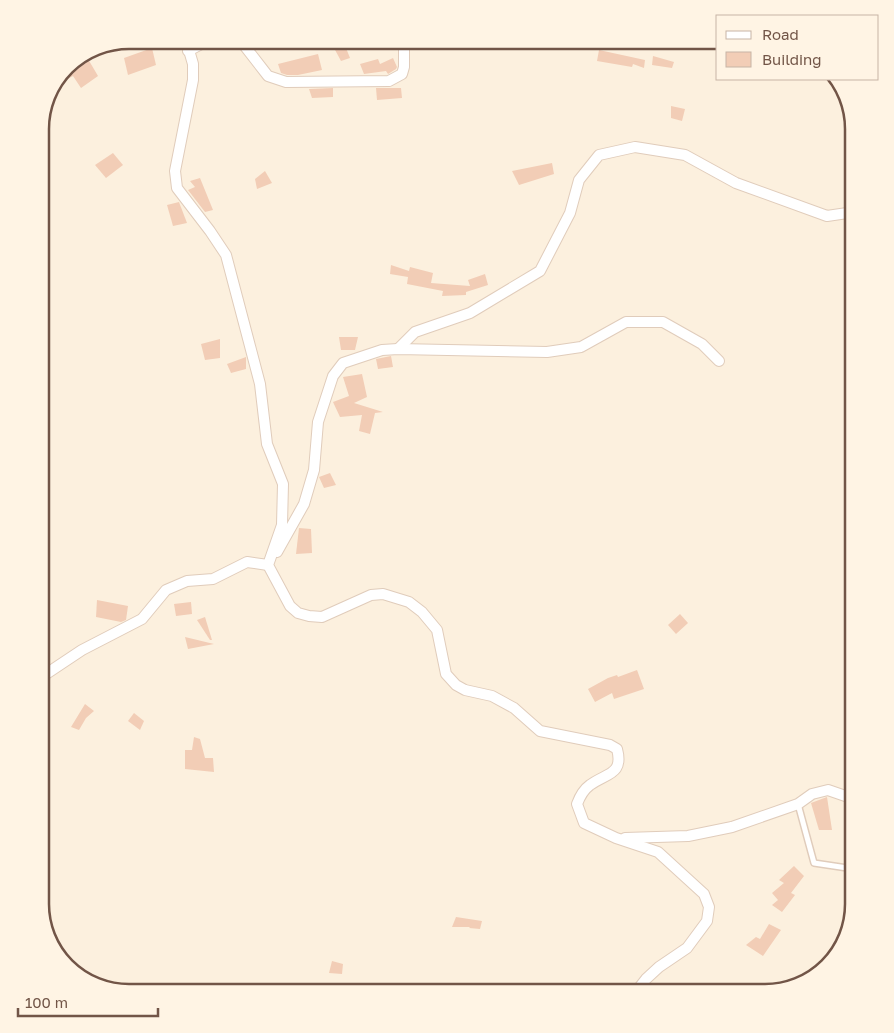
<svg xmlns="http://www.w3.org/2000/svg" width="894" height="1033" viewBox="0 0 894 1033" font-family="'Golos Text',sans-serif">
  <rect width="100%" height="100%" fill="#fcf0de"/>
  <g fill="#f2cdb6">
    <path d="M344,43L350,58L341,61L334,48Z"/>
    <path d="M152,48L156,65L128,75L124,58Z"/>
    <path d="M599,50L645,60L644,68L633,64L632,67L597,61Z"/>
    <path d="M318,54L322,70L298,75H287L281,73L278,64Z"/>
    <path d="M653,56L674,62L672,68L652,65Z"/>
    <path d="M82,58L88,59L98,76L81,88L73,76L64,81L60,75L70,62Z"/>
    <path d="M393,58L397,67L396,69L388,74L386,71L364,74L360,64L378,59L380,64Z"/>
    <path d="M333,88V97L312,98L309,89Z"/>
    <path d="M376,88H401L402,98L377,100Z"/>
    <path d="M671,106L685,109L682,121L671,118Z"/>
    <path d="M113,153L123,165L106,178L95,165Z"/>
    <path d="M552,163L554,174L519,185L512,171Z"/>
    <path d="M265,171L272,183L257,189L255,179Z"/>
    <path d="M200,178L213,210L205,212L188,190L195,187L190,181Z"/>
    <path d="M179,202L187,223L173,226L167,205Z"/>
    <path d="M391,265L409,271L410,267L433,273L431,283L470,286L468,280L485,274L488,285L466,292V295L442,296L443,291L407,284L408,277L390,274Z"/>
    <path d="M339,337H358L355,350H341Z"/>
    <path d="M220,339V358L205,360L201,344Z"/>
    <path d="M391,356L393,367L378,369L376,359Z"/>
    <path d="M246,357V369L231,373L227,364Z"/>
    <path d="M362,374L367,397L354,403L383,412L375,413L370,434L359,431L362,415L340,417L333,402L349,396L343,377Z"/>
    <path d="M330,473L336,485L324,488L319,477Z"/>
    <path d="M299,528L311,529L312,553L296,554Z"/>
    <path d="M97,600L128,606L126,620L121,622L96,617Z"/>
    <path d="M191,602L192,614L176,616L174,604Z"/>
    <path d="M680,614L688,623L676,634L668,625Z"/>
    <path d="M205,617L212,640H210L197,620Z"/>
    <path d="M185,637L214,644L188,649Z"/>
    <path d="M637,670L644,689L614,699L612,693L595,702L588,689L608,678L617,675L618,677Z"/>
    <path d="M85,704L94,711L86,718L79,730L71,727Z"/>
    <path d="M134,713L144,721L140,730L128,721Z"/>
    <path d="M194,737L200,739L205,758H213L214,772L185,769V750H192Z"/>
    <path d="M827,797L832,830H819L811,803Z"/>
    <path d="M794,866L804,876L791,893L795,895L782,912L772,905L778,900L772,893L784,883L779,880Z"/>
    <path d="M456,917L482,921L480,929L469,928L470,927H452Z"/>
    <path d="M769,924L781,930L763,956L746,945L756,937L760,939Z"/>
    <path d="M332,961L343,964L342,974L329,973Z"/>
  </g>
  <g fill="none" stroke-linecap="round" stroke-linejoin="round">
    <defs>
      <path id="service" d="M798,804L814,863L854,869"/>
      <g id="minor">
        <path d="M186,40L193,64V80L175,171L177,188L210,231L226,255L260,384L267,444L283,484L282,525L268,565L290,606L298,613L309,616L322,617L371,595L383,594L409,602L422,612L437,630L446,674L456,685L465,690L492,696L514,708L540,731L610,745L617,749C624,775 606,773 590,785C583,790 580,796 577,804L584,823L616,838L658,852L704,894L709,907L707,921L687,948L659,967L646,979L635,993"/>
        <path d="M240,40L268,76L286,82L389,81L402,74L404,67V40"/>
        <path d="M188,51L209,40"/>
        <path d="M398,349L415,332L470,313L540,271L570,213L579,180L599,155L635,147L685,155L736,183L827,216L854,212"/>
        <path d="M277,552L304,504L314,470L318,422L333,376L343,363L382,350L398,349L547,352L581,347L626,322H663L702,344L719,361"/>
        <path d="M40,678L82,650L142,619L166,590L187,581L213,579L247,562L268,565"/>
        <path d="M625,838L688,836L732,827L798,804L812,794L828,790L854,799"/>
      </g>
    </defs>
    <use href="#service" stroke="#e0ccbb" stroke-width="8"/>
    <use href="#minor" stroke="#e0ccbb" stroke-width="12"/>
    <use href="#service" stroke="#fff" stroke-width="5"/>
    <use href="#minor" stroke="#fff" stroke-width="10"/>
  </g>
  <path d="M0 0H894V1033H0ZM129 49H765A80 80 0 0 1 845 129V904A80 80 0 0 1 765 984H129A80 80 0 0 1 49 904V129A80 80 0 0 1 129 49Z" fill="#fff4e4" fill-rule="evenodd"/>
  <path fill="none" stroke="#725547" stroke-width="2.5" d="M129 49H765A80 80 0 0 1 845 129V904A80 80 0 0 1 765 984H129A80 80 0 0 1 49 904V129A80 80 0 0 1 129 49Z"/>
  <rect x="716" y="15" width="162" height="65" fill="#fff4e4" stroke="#c7b4a5"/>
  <rect x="726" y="31" width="25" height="8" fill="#ffffff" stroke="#c7b4a5"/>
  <text x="762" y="40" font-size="15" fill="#725547">Road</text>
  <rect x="726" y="52" width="25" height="15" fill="#f2cdb6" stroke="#c7b4a5"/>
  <text x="762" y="65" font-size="15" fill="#725547">Building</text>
  <path d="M18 1008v8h140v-8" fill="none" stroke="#725547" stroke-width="2.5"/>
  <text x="25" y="1008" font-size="15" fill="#725547" stroke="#fff4e4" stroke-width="4" paint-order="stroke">100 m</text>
</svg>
